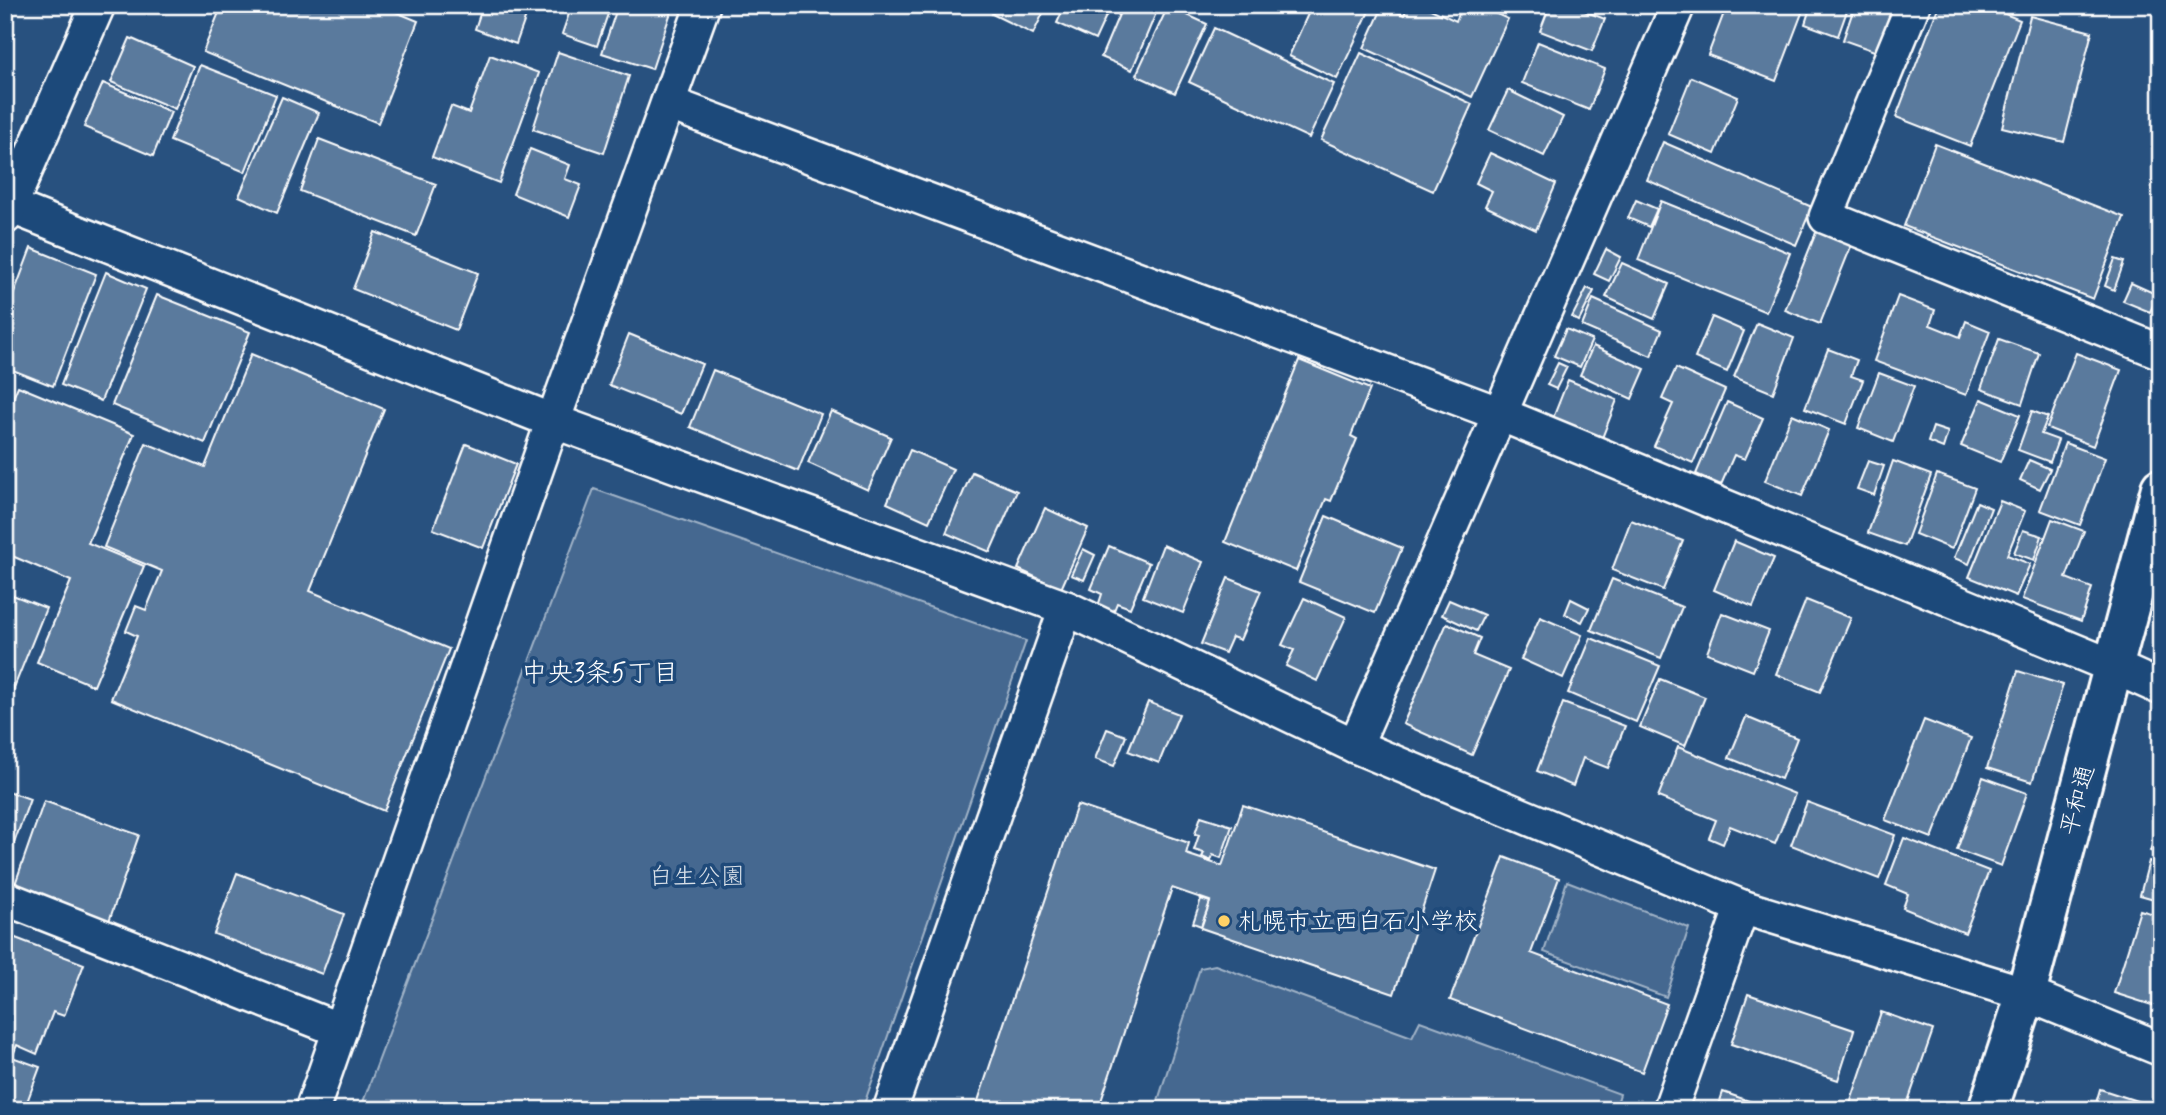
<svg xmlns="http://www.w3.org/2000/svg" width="2166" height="1115" viewBox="0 0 2166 1115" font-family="Mynerve,'Klee One',sans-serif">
  <rect width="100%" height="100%" fill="#28517f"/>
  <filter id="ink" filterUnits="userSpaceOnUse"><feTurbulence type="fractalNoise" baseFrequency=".0143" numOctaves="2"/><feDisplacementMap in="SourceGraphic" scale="14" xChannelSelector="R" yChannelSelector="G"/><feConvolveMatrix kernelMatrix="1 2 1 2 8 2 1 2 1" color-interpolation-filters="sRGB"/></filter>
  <g filter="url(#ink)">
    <g fill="#446890" stroke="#a2b4c8" stroke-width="2">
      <path d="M594,489L1026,641L862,1110H360Z"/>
      <path d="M1567,881L1689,928L1666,997L1544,952Z"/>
      <path d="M1215,965L1412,1037L1420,1021L1620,1094L1615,1110H1155L1200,968Z"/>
    </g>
    <g fill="#5a7a9d" stroke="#fff" stroke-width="2">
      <path d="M222,5H379L418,21L378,123L203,52Z"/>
      <path d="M483,5H530L516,44L475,29Z"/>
      <path d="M572,5H611L597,46L562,34Z"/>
      <path d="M618,5L673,6L652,69L602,53Z"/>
      <path d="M997,5H1047L1033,34L992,14Z"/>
      <path d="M1065,5H1111L1095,40L1057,23Z"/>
      <path d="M1123,5L1159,6L1132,70L1101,57Z"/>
      <path d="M1312,5H1372L1337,79L1289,56Z"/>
      <path d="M1408,5H1422L1456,21L1463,5H1477L1508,19L1472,97L1364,48L1383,6L1404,15Z"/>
      <path d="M1550,5H1569L1605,19L1592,51L1540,31Z"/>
      <path d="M1727,5H1805L1776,81L1708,55Z"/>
      <path d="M1811,5H1849L1838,36L1805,24Z"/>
      <path d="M1855,5H1897L1880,53L1843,40Z"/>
      <path d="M1939,5H1983L2020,20L1970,146L1896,117Z"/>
      <path d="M1168,6L1207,24L1175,93L1136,75Z"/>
      <path d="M2030,16L2092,32L2064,142L2002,127Z"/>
      <path d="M1214,28L1334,84L1309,138L1189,82Z"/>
      <path d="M130,38L193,66L175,109L111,82Z"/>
      <path d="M1538,42L1605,69L1589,110L1522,83Z"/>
      <path d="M558,52L629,76L604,153L533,129Z"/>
      <path d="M1361,53L1472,104L1433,191L1321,140Z"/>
      <path d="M490,55L539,73L499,183L432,157L451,106L469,113Z"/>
      <path d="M200,65L276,95L245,172L170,141Z"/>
      <path d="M1691,77L1738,97L1715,154L1668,134Z"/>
      <path d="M103,83L171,112L153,156L84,127Z"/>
      <path d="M1508,90L1563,117L1544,156L1489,130Z"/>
      <path d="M282,97L319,113L277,213L239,196Z"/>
      <path d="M319,139L436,184L416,236L300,191Z"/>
      <path d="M1663,142L1812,207L1796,245L1647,180Z"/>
      <path d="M1935,144L2124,217L2093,299L1904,226Z"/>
      <path d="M530,149L570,165L565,179L581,185L569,217L513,194Z"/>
      <path d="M1490,153L1556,184L1536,230L1485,206L1492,191L1476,183Z"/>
      <path d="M1636,200L1657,209L1649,227L1628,218Z"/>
      <path d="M1661,201L1790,253L1766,312L1638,260Z"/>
      <path d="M1821,220L1856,234L1820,324L1785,310Z"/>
      <path d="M375,232L478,273L456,330L353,289Z"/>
      <path d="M31,248L96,274L53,386L5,367V317Z"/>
      <path d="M1606,249L1621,257L1609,281L1594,274Z"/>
      <path d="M2115,259L2124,262L2114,290L2105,286Z"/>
      <path d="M1622,263L1669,284L1654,319L1606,297Z"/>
      <path d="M106,272L146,289L101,401L61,385Z"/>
      <path d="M2131,283L2158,295L2150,312L2123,301Z"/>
      <path d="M1587,288L1594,291L1579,321L1572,317Z"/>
      <path d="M157,295L250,332L205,443L112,405Z"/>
      <path d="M1898,296L1935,310L1930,325L1960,337L1966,321L1990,331L1966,395L1874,361Z"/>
      <path d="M1593,299L1662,330L1651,356L1582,326Z"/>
      <path d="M1712,317L1744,331L1727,372L1695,358Z"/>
      <path d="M1757,323L1794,338L1773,393L1734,377Z"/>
      <path d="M1566,329L1592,340L1580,367L1554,356Z"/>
      <path d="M629,334L702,364L681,414L609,385Z"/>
      <path d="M1999,339L2039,353L2022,404L1981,389Z"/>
      <path d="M1593,346L1645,369L1632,399L1580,375Z"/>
      <path d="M1828,349L1857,360L1851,376L1863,380L1846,424L1805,408Z"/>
      <path d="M2076,353L2121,370L2093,446L2047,428Z"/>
      <path d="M251,354L384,409L310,591L449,649L384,811L111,699L137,636L126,631L136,606L146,610L162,571L104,547L146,443L205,467Z"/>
      <path d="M1299,360L1370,389L1351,436L1357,439L1331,501L1326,499L1296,571L1225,542Z"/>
      <path d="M1558,363L1567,367L1556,389L1547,385Z"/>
      <path d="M1676,368L1725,390L1693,463L1654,446L1673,404L1662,399Z"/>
      <path d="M713,370L821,414L798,471L690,427Z"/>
      <path d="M1879,373L1914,386L1893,442L1858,428Z"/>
      <path d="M1568,380L1617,400L1602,438L1553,418Z"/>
      <path d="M18,386L134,434L88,543L144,566L94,686L37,662L71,581L5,553V417Z"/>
      <path d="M1981,399L2020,415L2000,462L1961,446Z"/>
      <path d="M1727,402L1763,418L1745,459L1734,455L1721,485L1696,474Z"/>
      <path d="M831,411L891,437L868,490L808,463Z"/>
      <path d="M2032,411L2048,417L2041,434L2058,440L2050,462L2018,450Z"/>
      <path d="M1792,414L1829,430L1802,496L1765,481Z"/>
      <path d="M1933,427L1948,432L1943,448L1928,442Z"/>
      <path d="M2065,443L2105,458L2080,525L2040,510Z"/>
      <path d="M466,444L516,464L483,548L433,529Z"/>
      <path d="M910,450L953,469L929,522L887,503Z"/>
      <path d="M2029,460L2050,469L2040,489L2020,480Z"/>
      <path d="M1868,461L1884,466L1874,495L1857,489Z"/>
      <path d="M1893,461L1931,475L1905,546L1868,533Z"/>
      <path d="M972,472L1017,491L990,552L946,533Z"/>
      <path d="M1937,474L1975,488L1952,549L1915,534Z"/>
      <path d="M2000,501L2025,511L2007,555L2030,564L2016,596L1969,577Z"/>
      <path d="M1977,502L1991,508L1969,564L1954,558Z"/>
      <path d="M1045,508L1088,528L1061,589L1018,569Z"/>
      <path d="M1326,516L1402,548L1375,613L1299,582Z"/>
      <path d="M2052,519L2084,531L2066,578L2092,588L2081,621L2022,599Z"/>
      <path d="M1631,520L1683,541L1663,590L1612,570Z"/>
      <path d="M2023,530L2042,536L2034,560L2014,553Z"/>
      <path d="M1734,541L1774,558L1753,607L1714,590Z"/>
      <path d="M1163,545L1203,562L1183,613L1143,597Z"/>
      <path d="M1109,546L1149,563L1130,608L1117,603L1113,613L1098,606L1102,594L1091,589Z"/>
      <path d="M1083,549L1095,555L1084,580L1071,575Z"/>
      <path d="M1228,578L1261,591L1240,640L1232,637L1225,653L1201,644Z"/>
      <path d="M1612,579L1682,607L1661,658L1591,630Z"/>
      <path d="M5,592L46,608L5,710Z"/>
      <path d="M1304,598L1346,617L1317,681L1286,666L1294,650L1282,645Z"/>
      <path d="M1571,599L1589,608L1582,622L1565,614Z"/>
      <path d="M1449,600L1484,615L1476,631L1442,615Z"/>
      <path d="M1806,600L1851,618L1820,692L1776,674Z"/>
      <path d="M1722,613L1769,631L1753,671L1707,653Z"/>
      <path d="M1540,617L1582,635L1563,678L1521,659Z"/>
      <path d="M1447,623L1480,638L1473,655L1509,670L1472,755L1403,724Z"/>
      <path d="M1591,638L1660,666L1636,722L1568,693Z"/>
      <path d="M2018,671L2063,685L2032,782L1987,768Z"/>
      <path d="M1660,679L1705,697L1685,746L1640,727Z"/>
      <path d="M1148,702L1179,714L1159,763L1128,751Z"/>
      <path d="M1563,703L1625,726L1608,768L1583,758L1573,786L1537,771Z"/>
      <path d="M1746,717L1797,738L1781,779L1729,758Z"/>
      <path d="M1924,720L1971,738L1932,838L1885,820Z"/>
      <path d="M1107,729L1126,736L1114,766L1095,759Z"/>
      <path d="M1678,747L1795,794L1775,844L1730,826L1723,844L1709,838L1716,820L1658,797Z"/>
      <path d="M1983,777L2027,793L2001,866L1957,850Z"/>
      <path d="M5,790L30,799L5,868Z"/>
      <path d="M44,801L139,835L108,924L13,890Z"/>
      <path d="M1807,802L1895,835L1879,879L1791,845Z"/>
      <path d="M1077,805L1189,843L1186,854L1222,866L1243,805L1435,870L1394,994L1201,928L1210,901L1172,888L1098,1110H975Z"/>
      <path d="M1201,816L1232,826L1221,858L1213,855L1211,861L1202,857L1204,853L1194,850L1199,835L1195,834Z"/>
      <path d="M2161,820V855L2150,851Z"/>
      <path d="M1904,838L1989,871L1965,933L1903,908L1908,894L1886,885Z"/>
      <path d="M1504,857L1559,878L1531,953L1667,1004L1642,1072L1450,1000Z"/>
      <path d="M2149,861L2161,865V901L2140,895Z"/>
      <path d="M237,873L344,914L322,974L214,934Z"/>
      <path d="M1201,899L1210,902L1201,926L1193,923Z"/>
      <path d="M2140,910L2161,916V1008L2114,993Z"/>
      <path d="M5,934L84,964L64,1016L53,1012L37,1054L17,1045L12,1057L40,1067L24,1110H5Z"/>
      <path d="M1748,994L1854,1030L1838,1080L1731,1044Z"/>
      <path d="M1881,1012L1933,1030L1905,1110H1848Z"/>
      <path d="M2100,1089L2146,1104L2144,1110H2094Z"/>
      <path d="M1723,1092L1775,1110H1717Z"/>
    </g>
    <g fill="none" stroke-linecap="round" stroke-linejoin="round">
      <defs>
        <g id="minor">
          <path d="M1913,5L1826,217L2161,352"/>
          <path d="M668,103L1500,414L2112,666L2161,688"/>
          <path d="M10,206L553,421L1066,608L1355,746L1742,907L2026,994L2161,1049"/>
          <path d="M5,217L98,5"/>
          <path d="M1355,746L1678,5"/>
          <path d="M5,898L340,1030"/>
          <path d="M312,1110L553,421L703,5"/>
          <path d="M890,1110L1066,608"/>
          <path d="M1670,1110L1742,907"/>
        </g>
        <path id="tertiary" d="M1988,1110L2026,994L2161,488"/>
      </defs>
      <use href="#minor" stroke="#fff" stroke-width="38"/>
      <use href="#tertiary" stroke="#fff" stroke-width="44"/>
      <use href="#minor" stroke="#1f4a7a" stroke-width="33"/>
      <use href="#tertiary" stroke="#1f4a7a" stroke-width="38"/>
    </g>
  </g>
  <circle fill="#ffd166" stroke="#1f4a7a" stroke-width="2.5" cx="1224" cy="921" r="7"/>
  <g text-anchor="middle" stroke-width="7" stroke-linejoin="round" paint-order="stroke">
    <g font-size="24" fill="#fff" stroke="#1f4a7a">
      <text transform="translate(2077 800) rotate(-75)" y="8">平和通</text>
    </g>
    <g font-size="24" fill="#dae1e9" stroke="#1f4a7a">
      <text x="697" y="884">白生公園</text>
    </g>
    <g font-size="24" fill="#fff" stroke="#1f4a7a" text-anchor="start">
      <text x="1238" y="929">札幌市立西白石小学校</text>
    </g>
    <g font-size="26" fill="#fff" stroke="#1f4a7a">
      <text x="600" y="681">中央3条5丁目</text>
    </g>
  </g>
  <rect width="2166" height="1115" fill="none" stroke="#1f4a7a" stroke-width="28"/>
  <rect x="14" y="14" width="2138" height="1087" fill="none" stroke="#fff" stroke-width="2.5" filter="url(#ink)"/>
</svg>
